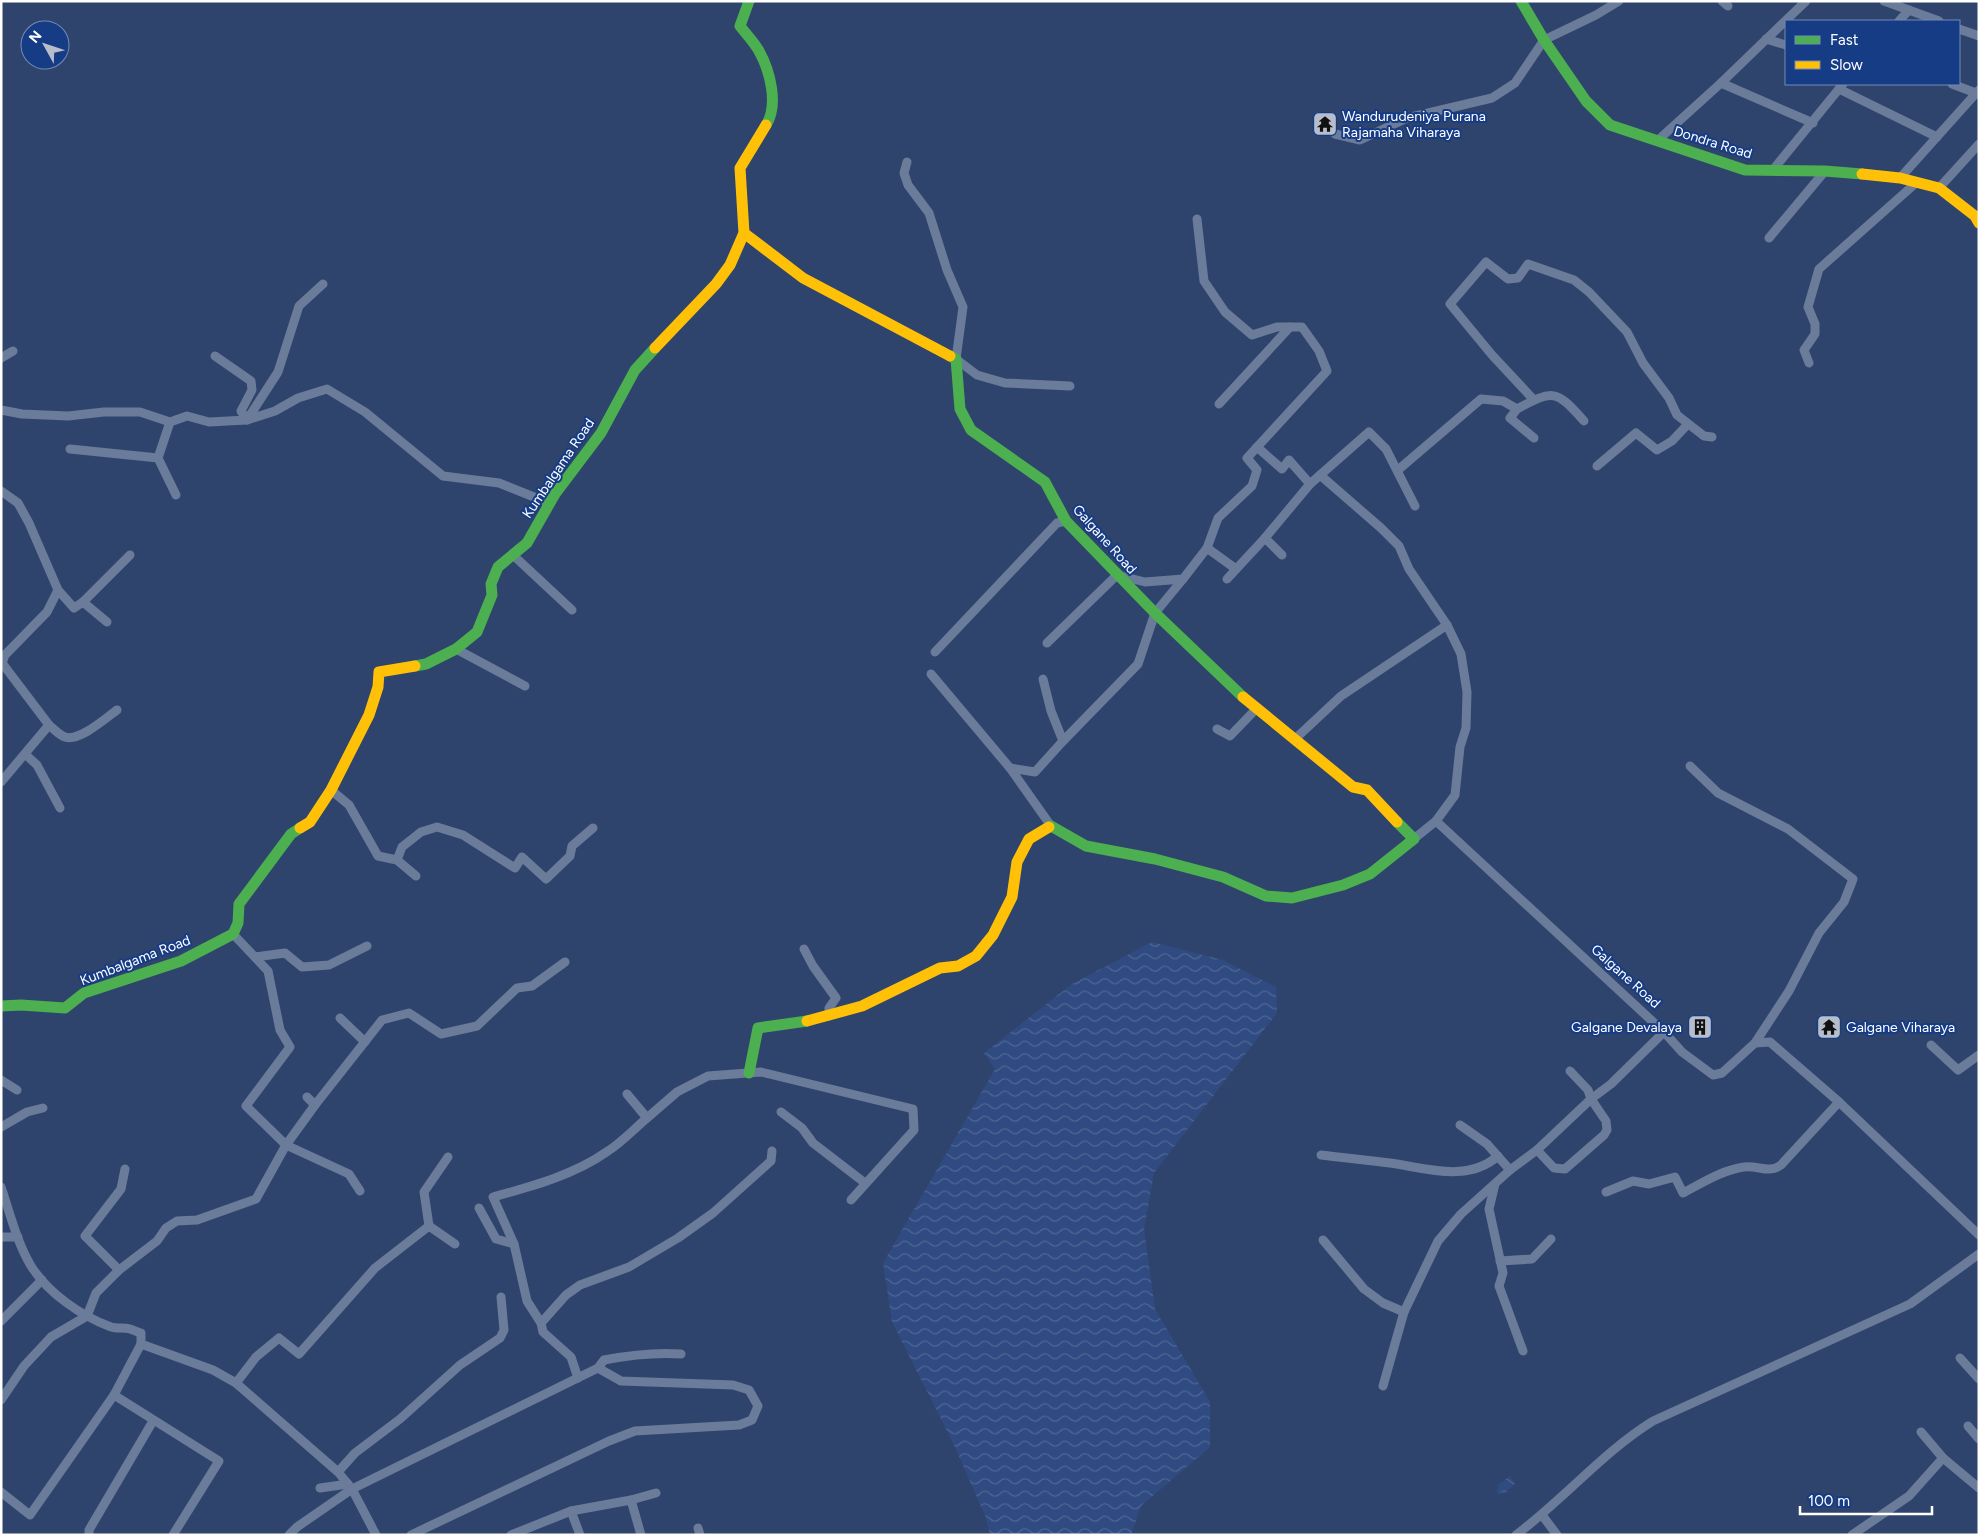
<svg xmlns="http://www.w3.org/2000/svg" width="1980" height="1536" viewBox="0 0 1980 1536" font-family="Figtree,sans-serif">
  <defs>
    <pattern id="water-waves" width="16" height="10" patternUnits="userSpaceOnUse" patternTransform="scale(1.25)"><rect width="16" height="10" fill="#304b81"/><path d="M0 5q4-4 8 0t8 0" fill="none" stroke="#4f6694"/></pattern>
  </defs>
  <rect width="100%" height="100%" fill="#2f446c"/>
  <g fill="url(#water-waves)">
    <path d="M1152,942L1223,960L1276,987L1277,1013L1154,1173L1144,1229L1155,1309L1210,1402V1447L1141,1506L1131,1535H990L986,1518L954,1445L892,1322L883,1263L995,1069L984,1053L1072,984Z"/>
    <path d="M1510,1476L1515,1484L1504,1494L1502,1492L1499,1494L1496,1491L1499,1488L1497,1486Z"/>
  </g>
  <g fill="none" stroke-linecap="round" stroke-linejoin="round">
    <g stroke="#6b7b9a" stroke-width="9">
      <path d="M1722,1L1728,6"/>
      <path d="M1884,1L1939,21"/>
      <path d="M1899,21L1909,10"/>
      <path d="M1959,29L1979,36"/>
      <path d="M1766,39L1786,45"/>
      <path d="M1721,83L1813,123"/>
      <path d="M1952,84L1976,93"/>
      <path d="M1839,89L1937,137"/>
      <path d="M1335,134L1360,140L1407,118L1492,98L1515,83L1544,40L1596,15L1619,1"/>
      <path d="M1657,141L1721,83L1806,1"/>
      <path d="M907,162L904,173L908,185L929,213L947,270L963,307L956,359L977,375L1005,383L1070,386"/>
      <path d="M1772,171L1843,84"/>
      <path d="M1900,178L1979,90"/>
      <path d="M1939,188L1979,144"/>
      <path d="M1769,238L1825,171"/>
      <path d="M215,356L251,381L252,390L241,411L247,420L278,372L299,306L323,284"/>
      <path d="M1,358L13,351"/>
      <path d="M1809,363L1804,350L1815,334V324L1808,307L1819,269L1917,182"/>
      <path d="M1534,400L1492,355L1450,304L1486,262L1508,279L1518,278L1528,264L1574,280L1589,292L1627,332L1643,363L1669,398L1677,415L1704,436L1712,437"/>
      <path d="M1219,404L1290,327"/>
      <path d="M1517,409L1510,418L1534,438"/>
      <path d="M1,410L22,414L68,416L104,412H140L170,422L187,416L209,422L247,420L275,411L298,398L327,389L365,412L443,476L499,483L544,501L554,496"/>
      <path d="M170,422L158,458L176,495"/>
      <path d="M1257,447L1282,469L1289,460L1310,484L1369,432L1386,449L1415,506"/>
      <path d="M70,449L158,458"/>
      <path d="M1597,466L1636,433L1657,450L1672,441L1688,424"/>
      <path d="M1398,470L1481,399L1503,401L1517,409C1554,389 1556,390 1584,421"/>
      <path d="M1320,475L1381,528L1399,546L1409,569L1447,625L1461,654L1467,692L1466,728L1460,747L1455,795L1436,821L1410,842"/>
      <path d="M1,491L18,503L29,523L58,590L47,612L5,655L2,663L49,725L1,782"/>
      <path d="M1207,548L1236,569"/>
      <path d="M513,555L572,610"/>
      <path d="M1282,555L1265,538L1310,484"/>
      <path d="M1227,579L1265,538"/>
      <path d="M58,590L74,608L83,602L107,622"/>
      <path d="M83,602L130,555"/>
      <path d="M1047,643L1117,575L1145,582L1183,579L1207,548L1218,518L1252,486L1257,470L1247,458L1327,371L1319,351L1302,327H1277L1252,335L1225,312L1204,281L1197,219"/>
      <path d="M456,649L525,686"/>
      <path d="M935,652L1057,523L1066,521"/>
      <path d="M931,674L1010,768L1035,772L1063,741L1138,664L1155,613L1183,579"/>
      <path d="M1043,679L1051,711L1063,741"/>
      <path d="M49,725C54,729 59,735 65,737C79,742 106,718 117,710"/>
      <path d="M1217,729L1230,736L1257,708"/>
      <path d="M1295,739L1341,696L1447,625"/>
      <path d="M25,754L37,765L60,808"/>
      <path d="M1690,766L1718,793L1788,829L1853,879L1844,902L1819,933L1789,991L1755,1043"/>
      <path d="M1010,768L1051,826"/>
      <path d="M331,790L349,805L378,856L397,860L416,876"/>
      <path d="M1436,821L1664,1032L1682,1052L1713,1075L1722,1073L1755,1043L1770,1042L1839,1102L1979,1235"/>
      <path d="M397,860L402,847L421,832L437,827L463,835L515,868L522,857L546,879L570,856L572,846L593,828"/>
      <path d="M233,934L268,971L280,1030L290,1047L246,1106L286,1145L315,1105L307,1097"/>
      <path d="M804,949L813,966L836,998L829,1008V1016"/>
      <path d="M255,957L285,953L302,967L329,965L367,946"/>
      <path d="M340,1018L365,1042"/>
      <path d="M1931,1045L1958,1070L1979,1055"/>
      <path d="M1,1080L17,1090"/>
      <path d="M315,1105L382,1020L409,1013L441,1034L477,1026L517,988L532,986L565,962"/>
      <path d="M781,1112L802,1128L813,1143L865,1183"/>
      <path d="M647,1118L677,1092L708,1076L761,1072L913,1109L914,1130L851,1200"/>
      <path d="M1460,1125L1487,1144L1510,1170"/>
      <path d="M1,1127L27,1112L43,1108"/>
      <path d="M1537,1150L1554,1168L1565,1169L1604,1135L1607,1130L1606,1121L1591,1099L1588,1090L1570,1071"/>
      <path d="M1321,1155C1344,1158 1367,1160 1390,1163C1426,1168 1467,1183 1498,1156"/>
      <path d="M1495,1184L1489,1209L1503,1273L1499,1286L1523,1351"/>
      <path d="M1,1187C10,1213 17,1243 31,1266C48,1293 81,1316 111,1327C117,1329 124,1327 130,1329C133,1330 137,1332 141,1333V1344L213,1370L236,1383L338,1472L352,1489L376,1535"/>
      <path d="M1606,1192L1633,1181L1649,1184L1675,1177L1683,1193C1702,1183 1722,1170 1744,1167C1758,1165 1769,1174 1781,1165L1839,1102"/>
      <path d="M479,1208L496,1239L514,1244"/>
      <path d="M429,1226L455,1244"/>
      <path d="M1,1237H18"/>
      <path d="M1323,1240L1364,1289L1383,1303L1404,1312"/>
      <path d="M1500,1261L1532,1259L1551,1239"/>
      <path d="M119,1270L85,1236L121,1189L125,1169"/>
      <path d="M1,1321L42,1280"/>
      <path d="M541,1323L527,1301L514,1244L493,1197C533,1186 574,1175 608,1151C622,1142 634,1129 647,1118L627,1094"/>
      <path d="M1960,1358L1979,1379"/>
      <path d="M578,1378L571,1357L543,1332L541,1323L566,1295L580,1285L629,1267L678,1238L713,1213L771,1161L772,1151"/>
      <path d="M236,1383L256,1357L279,1338L299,1354L375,1268L429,1226L424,1192L448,1157"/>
      <path d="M1383,1386L1404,1312L1438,1241L1461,1214L1510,1170L1537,1150L1591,1099L1611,1084L1664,1032"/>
      <path d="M114,1395L219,1461L173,1535"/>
      <path d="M1,1400L24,1366L51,1337L87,1316L96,1293L119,1270L157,1241L166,1228L177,1221L197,1220L256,1199L286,1145L349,1174L360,1191"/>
      <path d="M1968,1426L1979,1439"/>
      <path d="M1921,1432L1943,1458L1979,1488"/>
      <path d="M338,1472L355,1453L400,1419L460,1365L500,1338L504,1330L501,1297"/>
      <path d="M320,1488L348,1484"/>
      <path d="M1,1492L30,1515L114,1395L141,1344"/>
      <path d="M631,1500L641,1535"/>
      <path d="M571,1511L580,1535"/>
      <path d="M1542,1515L1557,1535"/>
      <path d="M698,1528L700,1535"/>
      <path d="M89,1535V1530L153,1421"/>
      <path d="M289,1535L297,1527L352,1489L598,1368"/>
      <path d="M411,1535L609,1441L635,1431L739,1425L752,1420L758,1406L749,1390L733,1385L621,1381L598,1368L604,1360C630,1355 654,1352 681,1354"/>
      <path d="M511,1535L571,1511L631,1500L656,1493"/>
      <path d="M1516,1535C1564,1499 1603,1452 1653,1421L1910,1304L1979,1254"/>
      <path d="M1852,1535L1909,1496L1943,1458"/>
    </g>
    <g stroke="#4caf50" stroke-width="11">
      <path d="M749,1L740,26C746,34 754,42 759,51C770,71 779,105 766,125"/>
      <path d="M1521,1L1544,40L1586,101L1610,125L1745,170L1825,171L1862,174"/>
      <path d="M950,356L956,359L960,409L971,430L1045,482L1066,521L1155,613L1243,697"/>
      <path d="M415,666L426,664L456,649L477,632L492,595L491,584L498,567L527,543L555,494L601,433L635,370L655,348"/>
      <path d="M1049,827L1051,826L1086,846L1155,859L1223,877L1266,896L1292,898L1343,885L1370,874L1414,839L1397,822"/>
      <path d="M1,1006L21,1005L65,1008L84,993L181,961L233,934L238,923L239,904L291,834L300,828"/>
      <path d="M749,1073L758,1028L807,1021"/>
    </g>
    <g stroke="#ffc107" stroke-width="11">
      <path d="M1862,174L1900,178L1939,188L1975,216L1979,223"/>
      <path d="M744,233L803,278L950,356"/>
      <path d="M655,348L716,284L730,265L744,233L740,168L766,125"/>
      <path d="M1243,697L1353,787L1367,790L1397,822"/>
      <path d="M300,828L310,822L331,790L369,715L378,687L379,672L415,666"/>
      <path d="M807,1021L862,1006L940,968L958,966L976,956L993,935L1012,897L1017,862L1029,839L1049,827"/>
    </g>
  </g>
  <defs>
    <symbol id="temple-square" viewBox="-11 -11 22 22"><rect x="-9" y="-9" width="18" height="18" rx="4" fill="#b6becc" stroke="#163c85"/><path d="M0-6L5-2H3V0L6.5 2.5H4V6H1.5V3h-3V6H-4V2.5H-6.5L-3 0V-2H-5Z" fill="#111"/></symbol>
    <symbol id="building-square" viewBox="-11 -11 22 22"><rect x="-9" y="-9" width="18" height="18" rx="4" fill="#b6becc" stroke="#163c85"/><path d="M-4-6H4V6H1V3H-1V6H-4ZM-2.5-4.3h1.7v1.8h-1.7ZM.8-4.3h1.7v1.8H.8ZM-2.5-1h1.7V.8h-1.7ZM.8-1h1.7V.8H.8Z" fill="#111"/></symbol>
  </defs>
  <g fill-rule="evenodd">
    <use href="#temple-square" x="1311" y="110" width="28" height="28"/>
    <use href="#building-square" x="1686" y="1013" width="28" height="28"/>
    <use href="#temple-square" x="1815" y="1013" width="28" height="28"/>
  </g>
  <g text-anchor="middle" stroke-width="4" stroke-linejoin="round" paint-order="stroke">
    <g font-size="14" fill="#fff" stroke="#163c85" text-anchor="start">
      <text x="1342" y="121">Wandurudeniya Purana<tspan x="1342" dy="16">Rajamaha Viharaya</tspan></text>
      <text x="1682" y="1032" text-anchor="end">Galgane Devalaya</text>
      <text x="1846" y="1032">Galgane Viharaya</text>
    </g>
    <g font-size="14" fill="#fff" stroke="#163c85">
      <text transform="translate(1713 142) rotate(17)" y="5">Dondra Road</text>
      <text transform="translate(558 468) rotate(-56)" y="5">Kumbalgama Road</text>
      <text transform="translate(1105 539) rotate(48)" y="5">Galgane Road</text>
      <text transform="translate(135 960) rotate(-21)" y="5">Kumbalgama Road</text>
      <text transform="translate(1626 976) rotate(42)" y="5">Galgane Road</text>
    </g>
  </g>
  <rect width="1980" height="1536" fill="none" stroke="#ffffff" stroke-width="5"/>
  <rect x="1785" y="20" width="175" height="65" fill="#163c85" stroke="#738ab6"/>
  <rect x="1795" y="36" width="25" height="8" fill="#4caf50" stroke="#738ab6"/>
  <text x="1830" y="45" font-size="15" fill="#ffffff">Fast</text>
  <rect x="1795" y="61" width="25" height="8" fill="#ffc107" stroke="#738ab6"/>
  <text x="1830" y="70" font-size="15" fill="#ffffff">Slow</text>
  <g transform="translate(45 45) rotate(310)"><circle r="24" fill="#163c85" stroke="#738ab6"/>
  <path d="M0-4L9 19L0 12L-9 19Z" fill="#b6becc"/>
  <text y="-8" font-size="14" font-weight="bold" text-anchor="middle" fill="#ffffff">N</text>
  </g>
  <path d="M1800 1506v8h132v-8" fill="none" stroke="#ffffff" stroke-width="2.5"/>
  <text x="1808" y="1506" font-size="15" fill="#ffffff" stroke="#163c85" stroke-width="4" paint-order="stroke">100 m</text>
</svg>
